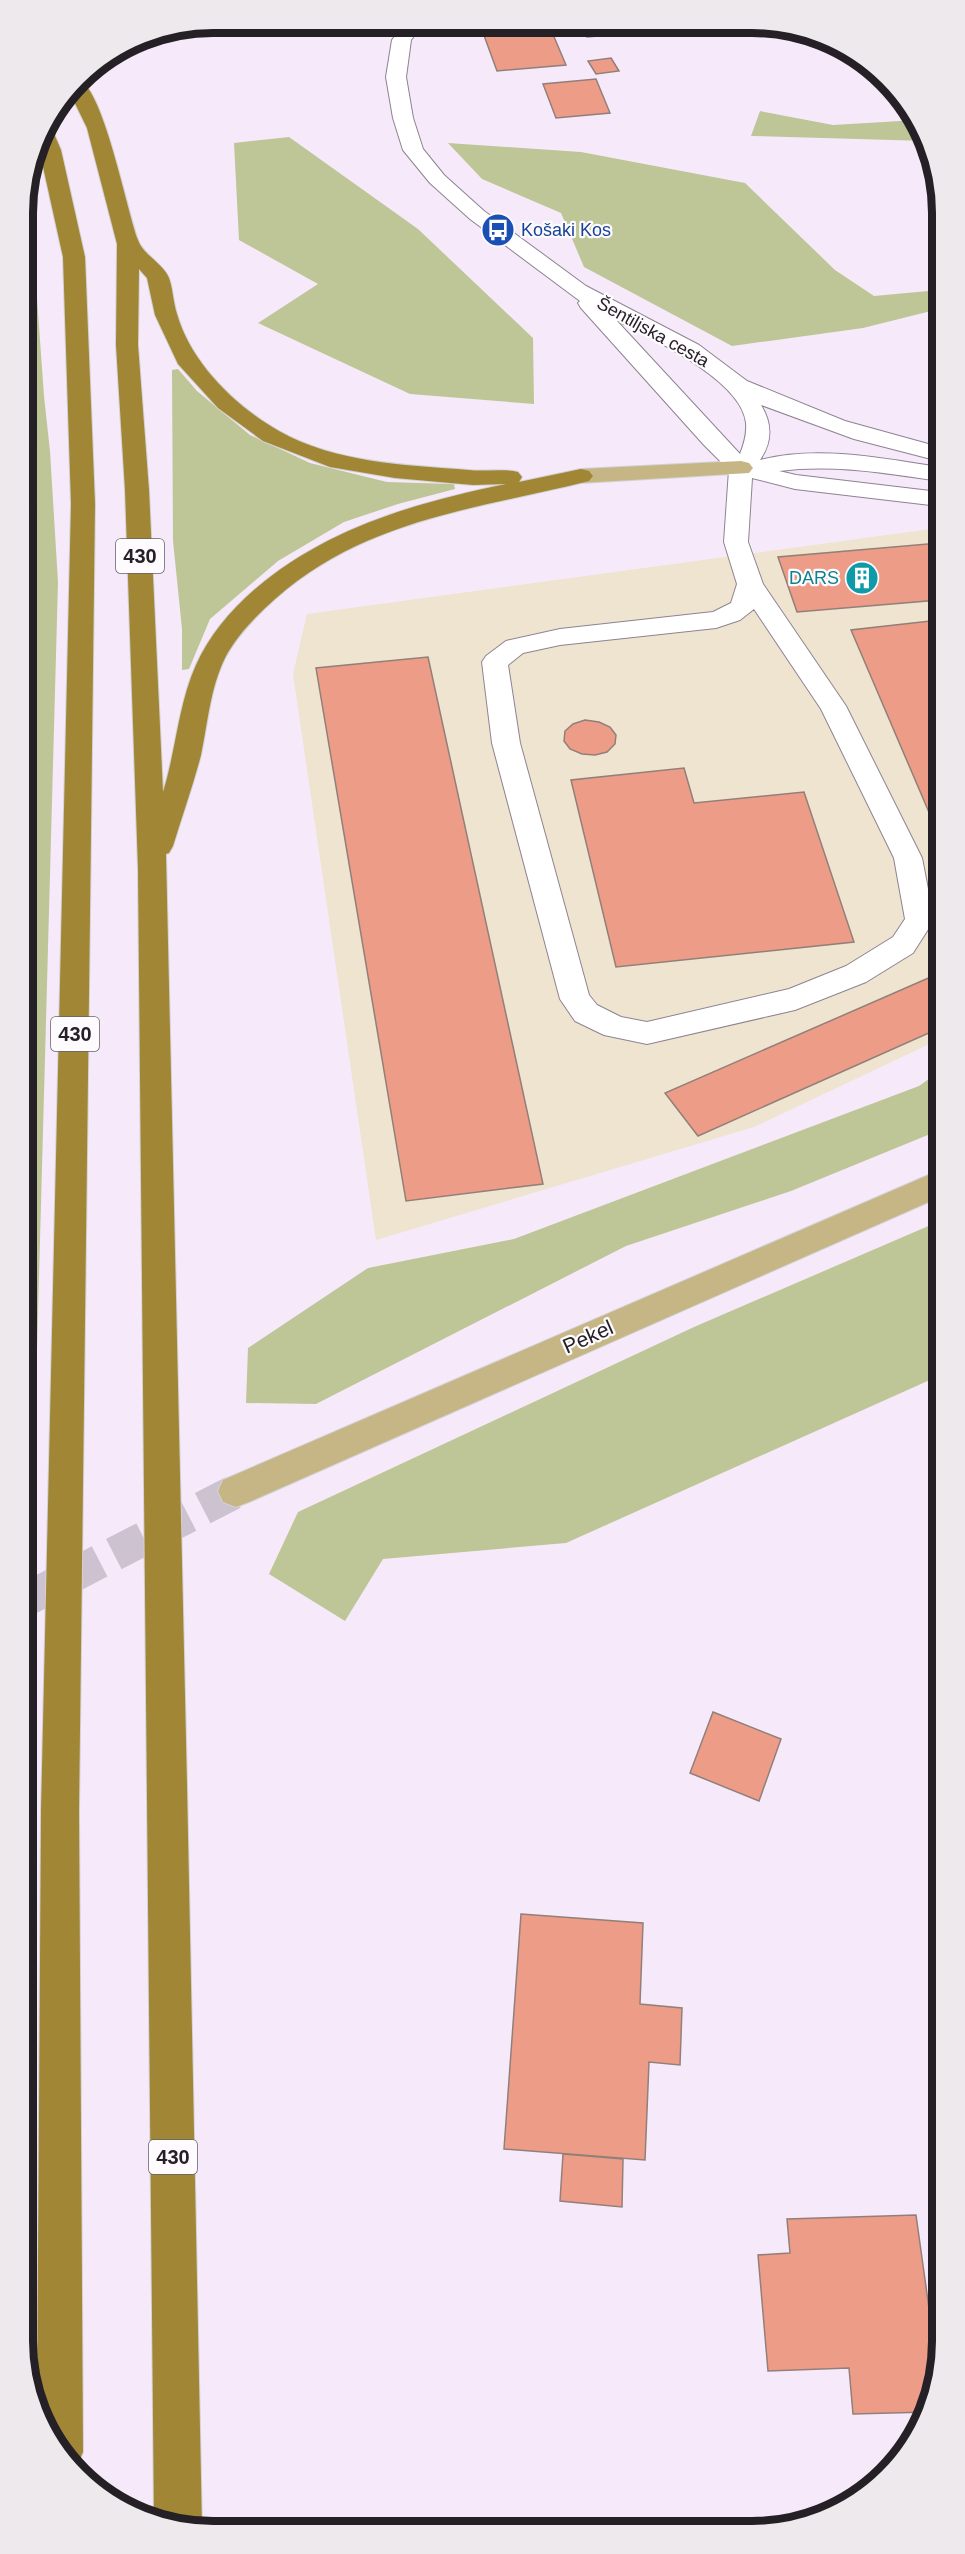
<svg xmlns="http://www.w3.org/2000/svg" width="965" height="2554" viewBox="0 0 965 2554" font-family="Helvetica,sans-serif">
  <rect width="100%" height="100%" fill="#f6eafa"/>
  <path fill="#eee4cf" d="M931,529L939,530L940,1039L754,1127L376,1240L293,674L307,614Z"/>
  <g fill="#bec697">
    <path d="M760,111L833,125L917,120L927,141L751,136Z"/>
    <path d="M289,137L418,229L533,338L534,404L410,394L258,323L318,284L239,240L234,143Z"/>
    <path d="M448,143L581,152L745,183L835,270L874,296L939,290V309L863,328L732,346L584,267L561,213L482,179Z"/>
    <path d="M23,199L34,256L44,396L50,451L58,582L35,1424L25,1486Z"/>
    <path d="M178,369L197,391L250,435L310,463L387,482L454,484L455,489L398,504L344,522L278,561L210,619L189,669L182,670V629L173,541L172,370Z"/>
    <path d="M940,1071V1130L791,1191L626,1246L316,1404L246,1403L248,1348L368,1268L514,1239L919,1086Z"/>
    <path d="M940,1221L941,1375L566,1543L383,1559L345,1621L269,1574L298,1512L694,1327Z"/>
  </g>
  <g fill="#ed9d87" stroke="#927f7a" stroke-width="1.5">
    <path d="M528,25H549L566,65L497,71L482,30Z"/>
    <path d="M582,25H618L622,34L587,37Z"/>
    <path d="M611,58L619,71L596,74L588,61Z"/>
    <path d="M596,79L610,113L556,118L543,84Z"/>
    <path d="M939,543V600L797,612L778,557Z"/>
    <path d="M939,620L940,838L851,630Z"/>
    <path d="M428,657L543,1184L406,1201L316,668Z"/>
    <path d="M585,720L599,722L610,727L616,735L615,744L607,752L595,755L582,754L570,749L564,741L565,731L573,724Z"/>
    <path d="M684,768L694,803L804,792L854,942L616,967L571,780Z"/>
    <path d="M940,973V1028L698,1136L665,1093Z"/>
    <path d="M713,1712L781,1739L759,1801L690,1773Z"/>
    <path d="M521,1914L643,1923L640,2004L682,2008L680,2065L649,2062L645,2160L504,2149Z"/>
    <path d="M563,2154L623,2159L622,2207L560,2201Z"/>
    <path d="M916,2215L938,2373L929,2412L853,2414L849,2368L768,2371L758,2255L790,2253L787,2219Z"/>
  </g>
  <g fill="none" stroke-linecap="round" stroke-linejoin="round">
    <path stroke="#ccc2d0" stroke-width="34" stroke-dasharray="34 16" stroke-linecap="butt" d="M25,1600L236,1491"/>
    <defs>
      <path id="minor" d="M404,24H423L411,40L406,77L413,118L423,149L444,175L484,211L586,286L699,345L747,381L845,421L939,447V461L854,439L761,405C772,423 773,441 760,460C817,445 882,458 939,467V481C886,473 833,464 779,471L796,475L939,492V506L795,489L752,478L748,542L763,584L846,706L922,858L934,920L913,953L866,982L795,1010L647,1044L604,1035L575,1021L560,999L492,743L482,662L486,656L506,641L560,629L713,612L731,603L737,584L724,542L729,470L704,445L581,308L578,303L580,301L470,219L430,183L403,150L393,118L386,77L392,40ZM616,320C651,338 742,380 746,423C747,434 744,444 740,454ZM754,609L821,709L894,858L905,919L893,937L846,966L789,989L647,1022L621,1017L597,1005L589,995L520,743L508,665L523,653L560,645L716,628L740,620Z"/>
      <g id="major">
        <path d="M741,461L749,463L753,468L749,473L581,483L573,481L569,476L573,471L581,469Z"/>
        <path d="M940,1170V1197L249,1502L236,1507L223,1502L218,1491L223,1480Z"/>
      </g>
      <g id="highway">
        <path d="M79,80C104,90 127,212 138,240C143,255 163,263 169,278C173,289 173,302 177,314C191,363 235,406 279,431C336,463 405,465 469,470C485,472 502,468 518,472L522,477L519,482L581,469L589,471L593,476L589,481C477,509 365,519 275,599C256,616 237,635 225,658C210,689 208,722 201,755C193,786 182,816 173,846L169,853L166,854L187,1785L202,2528H176L154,2521L138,869L125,490L116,345L117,244L87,128L70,93ZM139,269L147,278L155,315L178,364L218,408L263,441L330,467L395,478L473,485L506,484C415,503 326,528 254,590C230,611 209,636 196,665C178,705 176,751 163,792L149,490L138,345Z"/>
        <path d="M46,124L52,129L61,150L85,257L95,504L79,1811L83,2452L76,2468L73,2470L48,2436L37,2408L41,1811L71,504L63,257L38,144Z"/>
      </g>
    </defs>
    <use href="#minor" stroke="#8e8391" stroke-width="2"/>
    <use href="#major" stroke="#d3d2d4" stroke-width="2"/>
    <use href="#highway" stroke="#d3d2d4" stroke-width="2"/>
    <use href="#minor" fill="#fff" fill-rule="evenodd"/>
    <use href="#major" fill="#c6b686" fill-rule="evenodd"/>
    <use href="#highway" fill="#a08635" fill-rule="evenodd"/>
  </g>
  <defs>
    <symbol id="bus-disc" viewBox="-11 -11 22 22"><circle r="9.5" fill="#1a4fb4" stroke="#fefbfe"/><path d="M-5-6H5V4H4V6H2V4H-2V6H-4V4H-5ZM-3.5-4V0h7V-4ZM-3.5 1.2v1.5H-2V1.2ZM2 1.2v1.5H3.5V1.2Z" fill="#fff"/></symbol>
    <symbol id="building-disc" viewBox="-11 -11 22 22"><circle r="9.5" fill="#0f9aa8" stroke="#fefbfe"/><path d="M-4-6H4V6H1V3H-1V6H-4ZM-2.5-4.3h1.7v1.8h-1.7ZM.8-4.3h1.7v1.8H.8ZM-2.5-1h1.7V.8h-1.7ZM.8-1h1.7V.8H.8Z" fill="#fff"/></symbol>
  </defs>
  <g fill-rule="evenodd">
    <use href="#bus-disc" x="479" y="211" width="38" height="38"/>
    <use href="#building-disc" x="843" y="559" width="38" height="38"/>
  </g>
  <g text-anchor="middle" stroke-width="4.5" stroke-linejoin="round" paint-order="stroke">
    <g font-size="18" fill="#164399" stroke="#fefbfe" text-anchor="start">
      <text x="521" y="236">Košaki Kos</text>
    </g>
    <g font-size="18" fill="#252026" stroke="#fefbfe">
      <text transform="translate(653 332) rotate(29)" y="6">Šentiljska cesta</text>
    </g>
    <g font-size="18" fill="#0d838f" stroke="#fefbfe" text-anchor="end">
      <text x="839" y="584">DARS</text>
    </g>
    <g fill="#fefbfe" stroke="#666267" stroke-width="1.5">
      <rect x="116" y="539" width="48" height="34" rx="4.5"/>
      <rect x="51" y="1017" width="48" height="34" rx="4.5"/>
      <rect x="149" y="2140" width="48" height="34" rx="4.5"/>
    </g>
    <g font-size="20" font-weight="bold" fill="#252026">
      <text x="140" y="563">430</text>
      <text x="75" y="1041">430</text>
      <text x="173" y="2164">430</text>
    </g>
    <g font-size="21" fill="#252026" stroke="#fefbfe">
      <text transform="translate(588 1337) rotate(-24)" y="7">Pekel</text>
    </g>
  </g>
  <path d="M0 0H965V2554H0ZM213 33H752A180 180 0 0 1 932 213V2341A180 180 0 0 1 752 2521H213A180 180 0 0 1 33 2341V213A180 180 0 0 1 213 33Z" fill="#ede9ed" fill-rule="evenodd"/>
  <path fill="none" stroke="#252026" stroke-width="8" d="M213 33H752A180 180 0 0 1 932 213V2341A180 180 0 0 1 752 2521H213A180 180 0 0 1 33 2341V213A180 180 0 0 1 213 33Z"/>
</svg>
